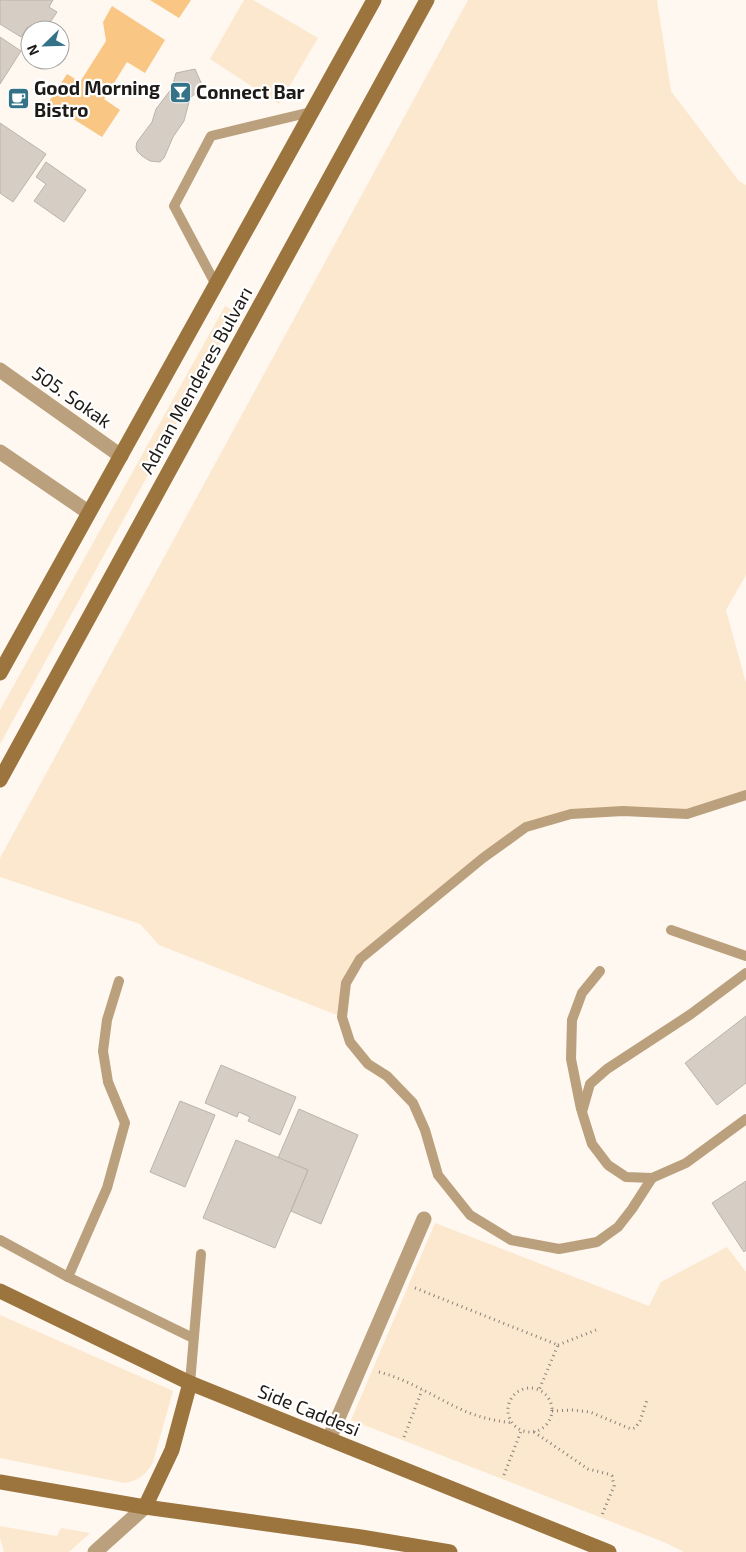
<svg xmlns="http://www.w3.org/2000/svg" width="746" height="1552" viewBox="0 0 746 1552" font-family="'Exo 2',sans-serif">
  <rect width="100%" height="100%" fill="#fef8f0"/>
  <g fill="#fce8ce">
    <path d="M244,0H253L318,38L279,104L210,59Z"/>
    <path d="M468,0H657L671,91L739,181L746,185V575L726,610L746,683V795L687,814H571L526,827L360,959L346,983L342,1017L159,945L140,924L0,877V858Z"/>
    <path d="M225,306L237,313L0,744V710Z"/>
    <path d="M435,1223L649,1306L661,1282L727,1247L746,1272V1552H684L666,1543L351,1420Z"/>
    <path d="M0,1315L173,1391L153,1462C147,1474 138,1481 125,1483L0,1458Z"/>
    <path d="M0,1526L57,1536L61,1528L90,1533L69,1552H4L0,1538Z"/>
  </g>
  <g fill="#f9c683">
    <path d="M150,0H191L179,18Z"/>
    <path d="M112,6L165,40L145,73L127,62L104,99L120,110L102,137L48,103L67,74L80,82L106,41L103,22Z"/>
  </g>
  <g fill="#d6cec4" stroke="#bcb4ab">
    <path d="M0,0H53L49,7L57,12L45,30H33L27,27L21,37L0,24Z"/>
    <path d="M0,37L21,51L0,84Z"/>
    <path d="M195,69L203,87L190,98L184,121L173,137L164,158L160,162L150,161L142,156L137,151L136,147L137,142L152,122L156,109L172,88L176,73Z"/>
    <path d="M0,123L46,154L13,202L0,193Z"/>
    <path d="M46,162L86,190L64,222L34,201L46,184L36,177Z"/>
    <path d="M746,1016V1083L717,1105L685,1063Z"/>
    <path d="M221,1065L296,1097L280,1135L248,1121L250,1117L239,1112L237,1117L205,1103Z"/>
    <path d="M180,1101L215,1115L185,1187L150,1172Z"/>
    <path d="M299,1109L358,1135L321,1224L291,1211L308,1170L278,1158Z"/>
    <path d="M236,1140L308,1170L275,1248L203,1218Z"/>
    <path d="M746,1181V1250L744,1252L712,1203Z"/>
  </g>
  <g fill="none" stroke-linecap="round" stroke-linejoin="round">
    <g stroke="#85817b" stroke-width="3" stroke-dasharray="1 4" stroke-linecap="butt">
      <path d="M415,1288L558,1345L539,1390"/>
      <path d="M558,1345L596,1330"/>
      <path d="M379,1372C410,1380 437,1399 467,1412C482,1418 497,1421 512,1423"/>
      <circle cx="530" cy="1410" r="22"/>
      <path d="M552,1411L572,1410L590,1412L631,1429L635,1428L640,1421L647,1400"/>
      <path d="M534,1432L588,1469L608,1474L612,1476L614,1486L602,1515"/>
      <path d="M404,1437L422,1390"/>
      <path d="M504,1475L521,1431"/>
    </g>
    <g stroke="#bba07d" stroke-width="10">
      <path d="M216,285L174,206L211,136L311,112"/>
      <path d="M671,930L746,956"/>
      <path d="M746,973L691,1014L607,1069L590,1084L582,1112L592,1144L608,1165L626,1177L652,1178L686,1163L746,1119"/>
      <path d="M581,1109L571,1059L572,1020L582,993L600,971"/>
      <path d="M652,1178L632,1209L618,1227L597,1242L559,1249L511,1240L470,1215L438,1175L425,1130L413,1103L387,1076L368,1064L350,1042L342,1017L346,983L360,959L483,858L526,827L571,814L623,811L687,814L746,795"/>
      <path d="M0,1240L68,1277L193,1338"/>
      <path d="M68,1277L107,1188L125,1123L108,1082L103,1051L107,1020L119,981"/>
      <path d="M190,1383L201,1254"/>
    </g>
    <g stroke="#bba07d" stroke-width="15">
      <path d="M0,370L121,456"/>
      <path d="M0,452L88,512"/>
      <path d="M329,1439L424,1219"/>
      <path d="M95,1552L145,1507"/>
    </g>
    <g stroke="#9b743e" stroke-width="15">
      <path d="M0,673L374,0"/>
      <path d="M0,780L427,0"/>
      <path d="M0,1291L190,1383L609,1552"/>
      <path d="M0,1482L145,1507L361,1537L450,1552"/>
      <path d="M145,1507L172,1450L190,1383"/>
    </g>
  </g>
  <defs>
    <symbol id="bar-square" viewBox="-11 -11 22 22"><rect x="-9" y="-9" width="18" height="18" rx="4" fill="#337287" stroke="#fff"/><path d="M-6-5H6L.8 .8V4.5H3.5V6h-7V4.5H-.8V.8Z" fill="#fff"/></symbol>
    <symbol id="cafe-square" viewBox="-11 -11 22 22"><rect x="-9" y="-9" width="18" height="18" rx="4" fill="#337287" stroke="#fff"/><path d="M-5.5-4.5H6V0H3Q3 3.5 0 3.5H-2.5Q-5.5 3.5-5.5 0ZM3-3.2v2h1.7v-2ZM-6 4.5H4V6H-6Z" fill="#fff"/></symbol>
  </defs>
  <g fill-rule="evenodd">
    <use href="#bar-square" x="168" y="80" width="25" height="25"/>
    <use href="#cafe-square" x="6" y="86" width="25" height="25"/>
  </g>
  <g text-anchor="middle" stroke-width="4.5" stroke-linejoin="round" paint-order="stroke">
    <g font-size="19" font-weight="bold" fill="#1d1a17" stroke="#fff" text-anchor="start">
      <text x="34" y="95">Good Morning<tspan x="34" dy="22">Bistro</tspan></text>
      <text x="196" y="99">Connect Bar</text>
    </g>
    <g font-size="19" fill="#1d1a17" stroke="#fff">
      <text transform="translate(196 380) rotate(-61)" y="7">Adnan Menderes Bulvarı</text>
      <text transform="translate(72 397) rotate(35)" y="7">505. Sokak</text>
      <text transform="translate(309 1410) rotate(22)" y="7">Side Caddesi</text>
    </g>
  </g>
  <g transform="translate(45 45) rotate(247)"><circle r="24" fill="#ffffff" stroke="#a5a3a2"/>
  <path d="M0-4L9 19L0 12L-9 19Z" fill="#337287"/>
  <text y="-8" font-size="14" font-weight="bold" text-anchor="middle" fill="#1d1a17">N</text>
  </g>
</svg>
